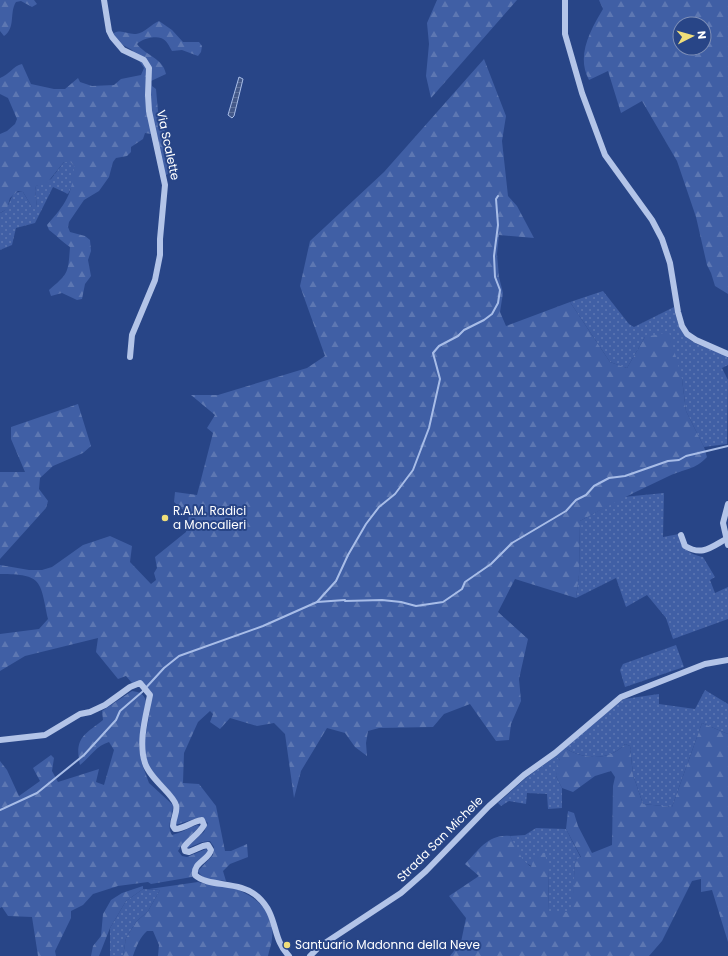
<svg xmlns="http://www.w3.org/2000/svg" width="728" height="956" viewBox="0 0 728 956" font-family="Poppins,sans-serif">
  <defs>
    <pattern id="grass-dots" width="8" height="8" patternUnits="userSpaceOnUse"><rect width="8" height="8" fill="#405fa5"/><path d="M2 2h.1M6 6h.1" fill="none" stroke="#5d77b2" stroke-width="1.8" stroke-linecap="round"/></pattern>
    <pattern id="forest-firs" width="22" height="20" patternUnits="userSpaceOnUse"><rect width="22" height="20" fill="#405fa5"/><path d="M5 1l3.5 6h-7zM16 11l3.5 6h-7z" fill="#5d77b2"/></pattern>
    <pattern id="water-rules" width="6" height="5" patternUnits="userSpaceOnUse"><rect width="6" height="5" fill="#435888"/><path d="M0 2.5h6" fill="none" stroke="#5f719a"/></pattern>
  </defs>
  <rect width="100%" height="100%" fill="#284587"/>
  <g fill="url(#grass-dots)">
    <path d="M64,162H70L74,166V182L68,194L53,187L35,223L16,228L12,245L0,250V213C13,209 7,190 23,192L32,207H37L35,191L36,186L51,179Z"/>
    <path d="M603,291L629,324L634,327L674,307C682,348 696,341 728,356V365L722,368L728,380L727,444L704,447L686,411L682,379L645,337L627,368L610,362L570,302Z"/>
    <path d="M664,493L663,537L679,534C681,549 689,554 703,557L715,577L710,580L715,593L728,587V619L673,639L666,618L647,595L626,607L616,578L576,598L579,575L580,521L623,497Z"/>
    <path d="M676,645L684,667L625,687L620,670L623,664Z"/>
    <path d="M705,690L728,704V734L702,723L672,807L643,804L633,775L630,746L625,744C610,761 583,760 565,748L587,728L624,699L659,694V704L695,709Z"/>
    <path d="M556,756L560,760L556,776L562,788V808L548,809L547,794L527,793L526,804L509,801L501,806L498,803L527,777Z"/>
    <path d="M536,828L566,829L581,858L575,860L573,912H549L548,869C520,866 522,860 510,836L525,835Z"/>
    <path d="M143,889L160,890L148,911L136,922L126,938L123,956H110V928L126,901Z"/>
  </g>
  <g fill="url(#forest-firs)" fill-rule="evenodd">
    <path d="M0,0H34L37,4L32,7L21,1L16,2C9,13 16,28 4,36L0,31Z"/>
    <path d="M437,0H517L431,98L426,76L429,44L427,23Z"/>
    <path d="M599,0H728V294L715,286L711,273L707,265L696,217L677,161L642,101L621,113L608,71L589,80C576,56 590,31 603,9ZM680,24H704V48H680Z"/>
    <path d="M159,21L172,30L183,42H199L202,46L201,52L198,56L182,50L172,51C169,46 167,40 161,38C154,36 142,39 137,44C146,56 163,58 166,74L151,81L152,86L156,89L158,111L164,125L169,173L165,176L160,172L151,134L145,133L143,139L131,147V152L127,156L116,158L113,162L109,177L99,191L84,200L69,222L68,227L70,232L85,236L90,240L91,251L88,260L91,276L85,284L82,299L77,300L62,293L51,296L49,290C69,273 68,273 70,247C62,242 55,234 49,230L47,225C65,205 73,194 74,166L70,162H64L47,183L36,186L35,191L37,207H32L23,192L18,191L10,198L7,209L0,213V134L7,131L15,124L17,119L8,98L0,94V78C9,75 13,66 22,64L31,84L54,89H65L78,78L80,82L92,86L114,85L121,79L141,75L144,68L132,50L123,45L114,38V33C122,29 128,35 136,34C145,33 151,24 159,21Z"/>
    <path d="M484,59L506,116L502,141L508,196L517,206L534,238L499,235L497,254L499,277L503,293L500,312L506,326L570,302L610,362L627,368L645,337L669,332L682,379L686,411L704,447L707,457C695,470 684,469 669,476C639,490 609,505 580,521L579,575L576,598L515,579L498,612L528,639L519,679L521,701L511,724L509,740L496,741L470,704L444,714L433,727L379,728L368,731L366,743L367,756L355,747L345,733L327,728L301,771L294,798L285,734L274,723L257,726L230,718L220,729L210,722L213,714L210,711L198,722L184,753L183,783L199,784L216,806L225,851H231L247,844L248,857L230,864L223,871L226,881C215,880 204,882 198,871L213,855L214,847L210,841L202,842L188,848L187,847L204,832L208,823L201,817L175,825L179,804C169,786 149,775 145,753C142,738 153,710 150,700C149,696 145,691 142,687H132V683L126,676L118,679L96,652L98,638L25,656L0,671V634L39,629L48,619C40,581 43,574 0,574V565L29,570H42L52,567L83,545L110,536L132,546L130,562L151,584L156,580L154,573L157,568L155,557L186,532L189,515L174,502L175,492L197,495L213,433L207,428L215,415L191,395H218L307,368L325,356L300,286L310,241L384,172Z"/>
    <path d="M78,404L91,446L83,453L53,466L40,478L39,489L48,501L46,508L0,559V472H25L11,439V427Z"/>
    <path d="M132,691C140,692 144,694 146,701L139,748L142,764L149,783L173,805C173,817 166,824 172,835C181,833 188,828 197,825L200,826L181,846L178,851L182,856L187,857L206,849L208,851C203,862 191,860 192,877L151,884L148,882L118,886L93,894L83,905L71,911V918L55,951L56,956H38L32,917L8,916L2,907L0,908V761L7,770L19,796L40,781L33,768L51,755L54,758L52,771L58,782L99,769L96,782L104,785L114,750L109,742C96,746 91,756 80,765C74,738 84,735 103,720L102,711Z"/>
    <path d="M702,723L728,734V942L712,890L701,892V879L692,881L662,941L649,956H450L461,942L466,918L449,896L479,876L465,864C480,849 488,834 510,836L523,860L531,867L536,852L545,853L548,869L549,912H572L575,860L581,857L566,829L568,811L574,813L578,826L592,853L612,845L613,786L615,777L611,771L595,776L573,792L562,788L556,776L557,763L560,760L556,756L565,748C583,760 610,761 625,744L630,746L633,775L643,804L672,807Z"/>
    <path d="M198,882C207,885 216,884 226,886C250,892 276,909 272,938C272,944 269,950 268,956H158L159,945L153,931H147C140,937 136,947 133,956H123L126,938L136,922L148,911L160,890L149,889Z"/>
    <path d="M143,886V889L126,901L110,928L99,956H91L93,946L101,936L103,914L111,900L122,893Z"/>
  </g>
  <path fill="url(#water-rules)" stroke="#a8bde8" d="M239,77L243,79L234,116L232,118L228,115Z"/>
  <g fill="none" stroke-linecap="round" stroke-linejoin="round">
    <g stroke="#a8bde8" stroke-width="2">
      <path d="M345,601L382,600L401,602L416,606L443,602L462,589L465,582L491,564L512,543L566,511L576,500L586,495L594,486L609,478L625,476L668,461L679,460L686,456L728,446"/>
      <path d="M317,602L336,581L348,555L366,524L379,507L395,494L413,470L429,428L440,379L433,353L439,346L458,336L464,330L484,320L492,314L498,303L500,290L495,277L494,256L498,225L496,199L498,196"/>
      <path d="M0,810L37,793L84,755L116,720L120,711L142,692L164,668L179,656L263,626L317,602L345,600"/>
    </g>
    <g stroke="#b3c4e8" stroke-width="6">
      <path d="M104,0L109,31L112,37L123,50L144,60L149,68L148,95L149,111L165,185L160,239V255L155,280L132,335L130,357"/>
      <path d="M565,0V34L582,93L605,155L652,220L662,239L670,263L678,312L682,326L687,334L696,340L728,354"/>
      <path d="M728,504L723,523L728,545"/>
      <path d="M681,535L685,546C702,556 710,548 726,539"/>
      <path d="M0,740L45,735L80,714L90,712L105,705L130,687L140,683L150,695C146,716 138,742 145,763C150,779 173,794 176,805C178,812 173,818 173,826L175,829C185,829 192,821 202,820L204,825C199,834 190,839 184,847L185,851L189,852L203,846L208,845L211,850C209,860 193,862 195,875C209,888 240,880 258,897C279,916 271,938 289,956"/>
      <path d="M310,956L319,947L401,893L426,871L489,806L524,775L555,753L621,697L705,664L728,660"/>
    </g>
  </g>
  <g fill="#f0de7a" stroke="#284587" stroke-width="1.5">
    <circle cx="165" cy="518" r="4"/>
    <circle cx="287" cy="945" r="4"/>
  </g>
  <g text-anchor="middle" stroke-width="4" stroke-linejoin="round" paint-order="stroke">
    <g font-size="12" fill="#fff" stroke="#284587">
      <text transform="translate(168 145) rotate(78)" y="4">Via Scalette</text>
      <text transform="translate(440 839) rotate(-45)" y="4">Strada San Michele</text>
    </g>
    <g font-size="12" fill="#fff" stroke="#284587" text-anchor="start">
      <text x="173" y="515">R.A.M. Radici<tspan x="173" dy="14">a Moncalieri</tspan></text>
      <text x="295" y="949">Santuario Madonna della Neve</text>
    </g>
  </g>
  <g transform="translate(692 36) rotate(84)"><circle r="19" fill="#284587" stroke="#7e8fb7"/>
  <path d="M0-3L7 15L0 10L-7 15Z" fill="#f0de7a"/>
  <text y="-6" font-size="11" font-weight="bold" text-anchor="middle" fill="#ffffff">N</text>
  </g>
</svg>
